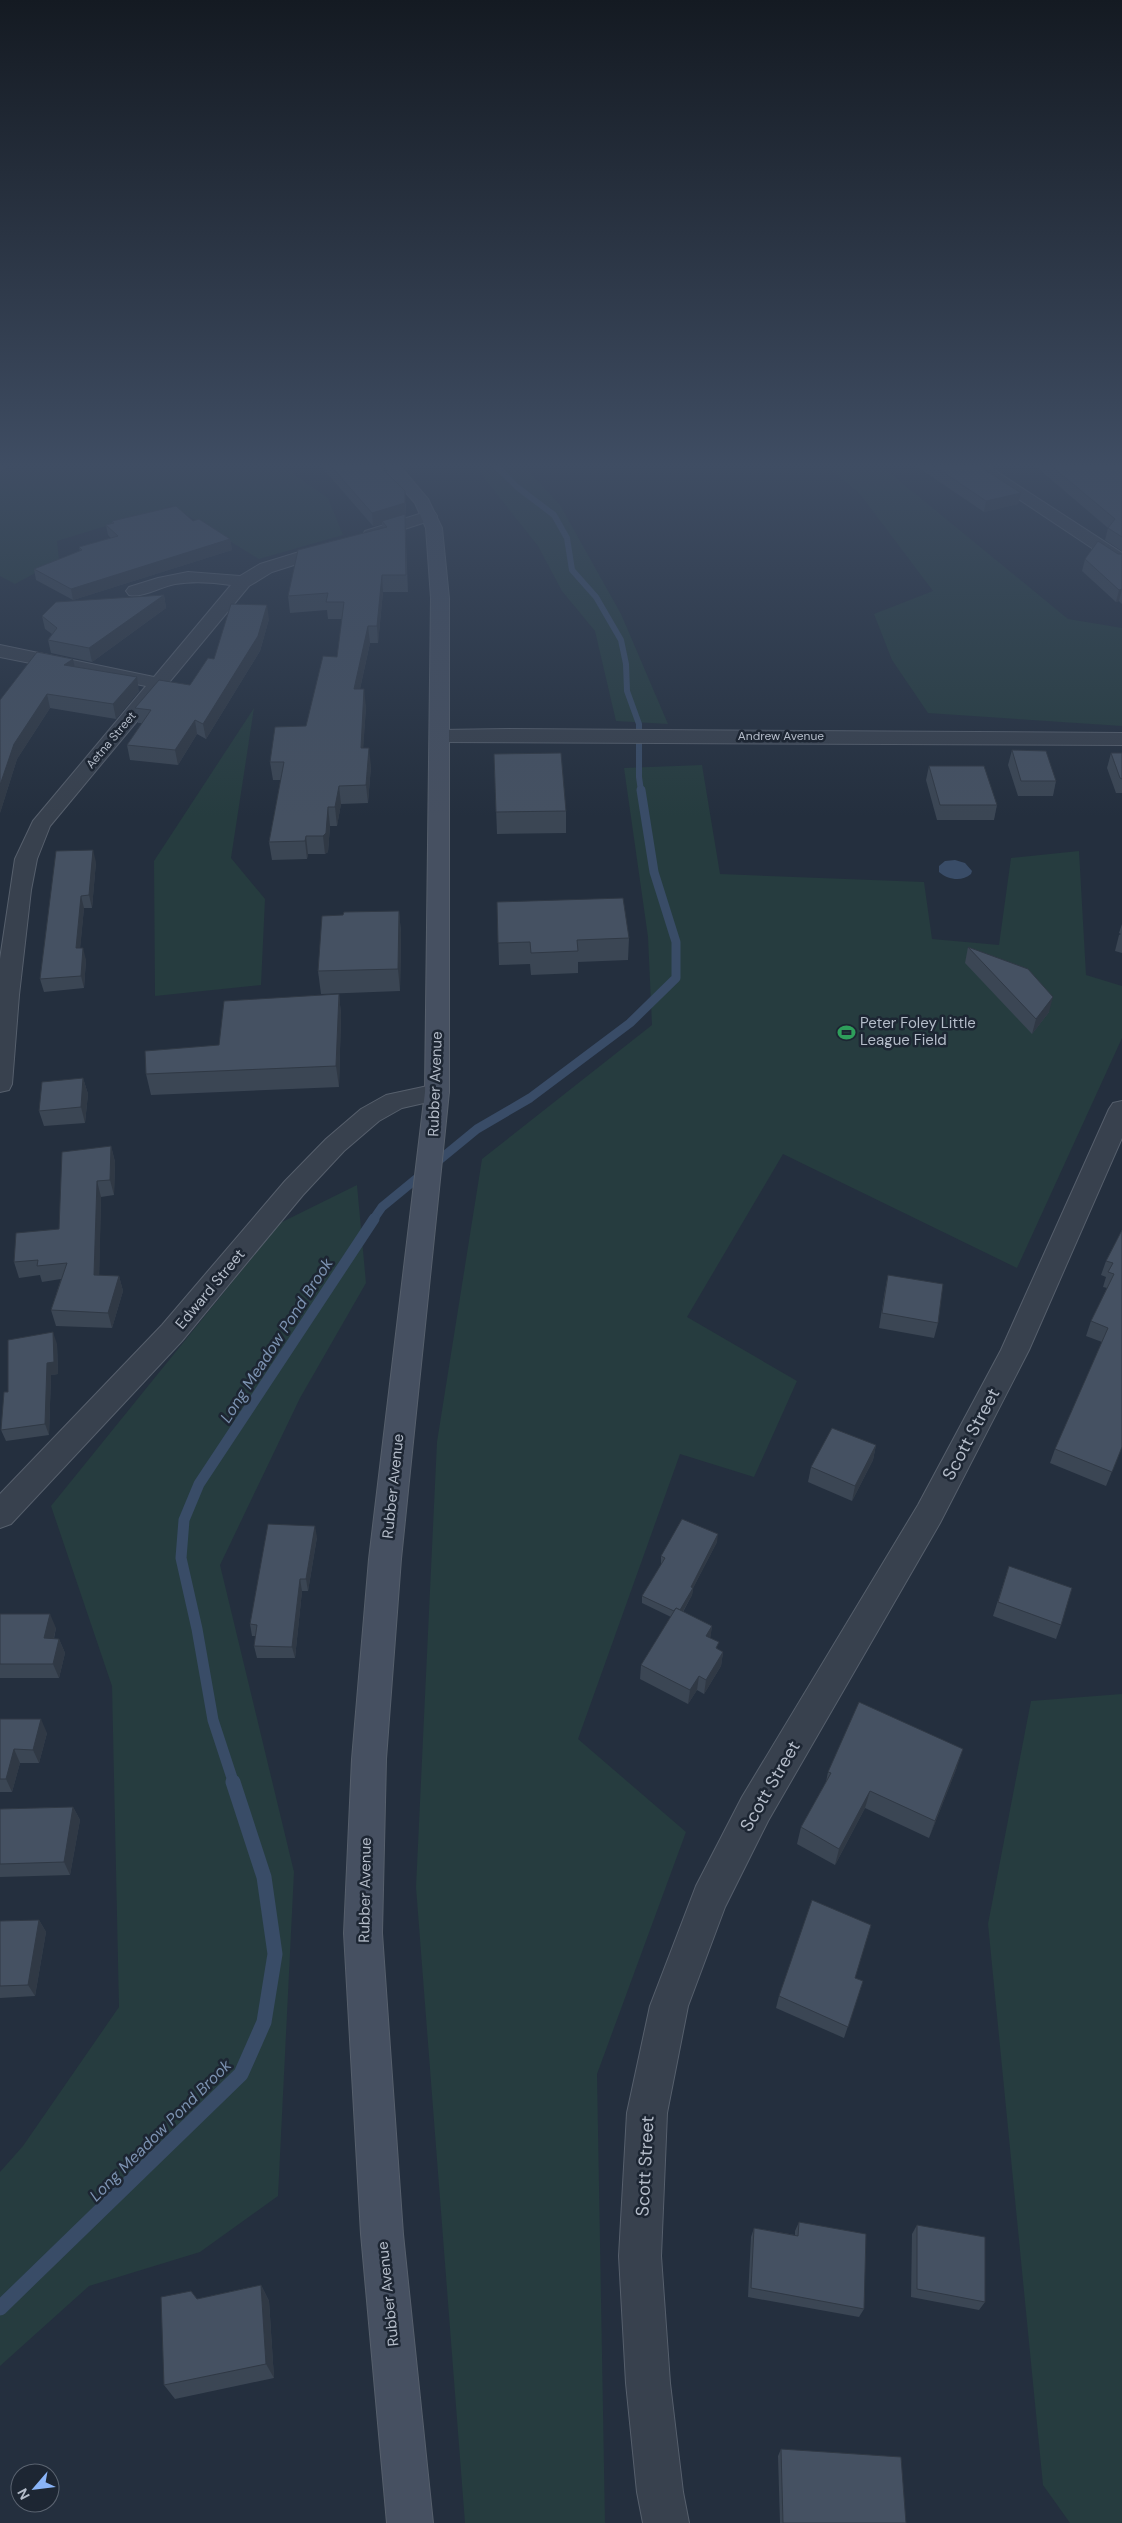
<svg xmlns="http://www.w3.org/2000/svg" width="1122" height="2523" viewBox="0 0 1122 2523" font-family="'DM Sans',sans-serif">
  <rect width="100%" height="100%" fill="#242f3e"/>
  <g fill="#263c3f">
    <path d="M29,464H287L295,475L328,498L343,535L259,559L172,506L57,541L59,560L15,584L0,576V472Z"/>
    <path d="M473,464H522L560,505L621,614L668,724L616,721L595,631L562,591L538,546Z"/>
    <path d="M824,464H879L1068,619L1122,628V726L928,713L892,660L874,614L933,591L860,494Z"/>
    <path d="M254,708L231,858L265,899L261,985L155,996L154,861Z"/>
    <path d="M702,765L720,874L924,882L932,939L999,945L1011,858L1079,851L1086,975L1122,986V1038L1017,1268L783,1154L687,1317L797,1381L754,1477L680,1454L578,1739L686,1832L597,2074L605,2523H465L416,1887L437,1442L482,1159L652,1025L648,937L624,768Z"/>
    <path d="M357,1185L366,1283L300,1398L220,1565L294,1872L278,2196L200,2252L89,2286L0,2366V2172L23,2146L119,2007L112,1686L51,1506L280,1223Z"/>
    <path d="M1122,1694V2523H1070L1043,2485L988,1924L1031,1701Z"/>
  </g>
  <path fill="#394c67" d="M955,860L965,863L972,871L971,874C962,882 948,880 939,872V866L945,861Z"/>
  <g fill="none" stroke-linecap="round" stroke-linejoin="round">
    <path stroke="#394c67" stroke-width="6" d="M494,464L517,487L554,515L567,538L572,570L596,597L621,640L626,664L627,691L639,724V777L641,791"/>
    <path stroke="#394c67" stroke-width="9" d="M373,1220L382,1207L477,1129L530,1098L630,1023L676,978V942L654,872L641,790"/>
    <path stroke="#394c67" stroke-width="11" d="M234,1784L213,1720L197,1629L181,1558L184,1520L199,1484L374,1219"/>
    <path stroke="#394c67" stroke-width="15" d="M0,2308L241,2074L264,2022L275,1954L264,1877L233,1782"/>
    <defs>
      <g id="street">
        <path d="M0,464H10L0,470Z"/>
        <path d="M966,464H985L1122,553V565L1116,564Z"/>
        <path d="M429,511L435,513L437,516L435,519L371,540L365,539L363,535L365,531Z"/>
        <path d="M332,542L338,543L340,547L338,551L272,572L249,586L50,826L37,859L31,890L19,995L12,1084L9,1090L0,1092V959L15,859L33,821L146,686L0,657V645L154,677L231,585C212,582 194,581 175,584C160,587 143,598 129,595L126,591L129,587L158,578L188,572L240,576L260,564Z"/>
        <path d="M509,729L1122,733V745L440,742L433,740L430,736L433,732L440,730Z"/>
        <path d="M437,1084L446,1086L449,1092L446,1098L402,1108L379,1121L344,1151L303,1195L182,1341L11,1524L0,1528V1494L162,1325L285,1181L326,1139L361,1109L386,1095Z"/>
        <path d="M1122,1101V1138L1029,1350L940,1523L768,1821L725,1907L688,2006L667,2113L661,2256L670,2383L683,2492L689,2523H643L637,2492L626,2383L619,2256L627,2113L650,2006L696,1886L742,1797L918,1505L1001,1350L1109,1109L1113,1103Z"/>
      </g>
      <path id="secondary" d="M381,464H398L428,499L442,528L449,598V1092L401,1559L386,1759L382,1933L403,2234L433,2523H387L361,2234L344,1933L352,1759L369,1559L425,1092L431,598L426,528L415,503Z"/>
    </defs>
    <use href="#street" stroke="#565f6c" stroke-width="2"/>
    <use href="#secondary" stroke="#565f6c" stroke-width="2"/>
    <use href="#street" fill="#38414e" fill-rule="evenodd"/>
    <use href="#secondary" fill="#465061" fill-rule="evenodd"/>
  </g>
  <g fill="#3b4654">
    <path d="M319,464H386L387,473L406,504V516L405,517L408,592H383L378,643H370L360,689L366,707L363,748L371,766L368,803L341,804L337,826H330L328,852L325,854H308L307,859L272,860L269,842L281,780H273L270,762L306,726L337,657L342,619H328L327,610L290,613L288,596L383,528L382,524L373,526Z"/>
    <path d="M400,464H434L406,470Z"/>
    <path d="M913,464H976L1021,493L1018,504L984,512Z"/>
    <path d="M1033,464H1122V551L1105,540L1108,528Z"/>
    <path d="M112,521H193L230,539L232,550L73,600L36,580L34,569L80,551L79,547L111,538L108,535L106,525L112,523Z"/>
    <path d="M1122,554V604L1119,601L1116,602L1082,571L1085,559Z"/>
    <path d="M164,595L166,608L92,662L51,653L48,640L52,634L45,629L42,616Z"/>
    <path d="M269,619L260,651L206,739L197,734L178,765L130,760L127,745L142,723H138L135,708L190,685L214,659Z"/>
    <path d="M74,667L139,691L116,719L50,708L17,759L0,813V700Z"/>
    <path d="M1012,750L1056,781L1053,796H1018L1008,765Z"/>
    <path d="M1111,753H1122V793H1116L1107,768Z"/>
    <path d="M494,754L566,811V833L497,834Z"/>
    <path d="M929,766L997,805L994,820H937L926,780Z"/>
    <path d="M96,862L92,908H84L80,948L86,960L84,988L44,992L40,979Z"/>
    <path d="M497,902L629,938L628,960L578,962V973L531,975L530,964L499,965Z"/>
    <path d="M399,911L401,933L400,991L321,994L318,971L343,915Z"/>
    <path d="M1122,924V953L1115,951L1119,935L1121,934L1119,933Z"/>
    <path d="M968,947L1049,1012L1032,1034L965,963Z"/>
    <path d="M339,994L341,1015L339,1087L151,1095L146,1074L219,1045Z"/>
    <path d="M83,1078L88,1094L85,1123L44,1126L39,1111Z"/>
    <path d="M111,1146L115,1162L114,1195L101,1197L99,1275L119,1276L123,1291L112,1328L56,1326L51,1310L61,1279L42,1282L40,1275L19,1278L14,1262L59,1229Z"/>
    <path d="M1122,1230V1447L1106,1486L1050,1463L1055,1449L1102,1342L1086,1336L1091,1321L1107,1288L1103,1287L1106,1277L1101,1275L1106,1261Z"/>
    <path d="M888,1275L938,1323L934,1338L879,1328L885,1290Z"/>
    <path d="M57,1344L58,1374L51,1375L49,1435L6,1441L1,1430L8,1392Z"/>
    <path d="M876,1445L873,1460L852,1501L808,1482L811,1467Z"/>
    <path d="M317,1537L308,1591H302L295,1658H257L254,1646L256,1636H252L250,1624Z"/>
    <path d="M717,1542L693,1588L692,1595L683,1612L712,1626L710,1638L718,1650L723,1652L721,1666L704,1694L697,1690L688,1704L640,1679L641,1665L671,1617L642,1603V1596L662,1564H661V1556Z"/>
    <path d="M1009,1566L1061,1625L1056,1639L993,1616Z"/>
    <path d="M0,1614L56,1628L54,1639H59L65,1653L59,1678H0Z"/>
    <path d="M0,1719L47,1733L39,1763H20L12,1792H0Z"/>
    <path d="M957,1767L929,1838L865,1808L835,1865L797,1844L801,1827L826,1782L828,1772Z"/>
    <path d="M73,1807L80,1820L70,1875L0,1877V1809Z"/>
    <path d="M39,1920L46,1932L35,1996L0,1998V1921Z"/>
    <path d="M863,1981L844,2038L776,2008L779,1996Z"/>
    <path d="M799,2222L864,2309L859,2317L748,2297L751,2237L754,2228L795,2235V2231Z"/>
    <path d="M917,2225L985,2302L979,2310L911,2297L912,2234Z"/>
    <path d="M261,2285L269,2301L274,2378L175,2399L164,2385L197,2299Z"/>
    <path d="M781,2449L906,2523H780L778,2456Z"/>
  </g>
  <g fill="#303945">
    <path d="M376,464H386L387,474Z"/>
    <path d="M405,464H434L406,470Z"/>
    <path d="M405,491L406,516L405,517L408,592L405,517L382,521V524L373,526L372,513Z"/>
    <path d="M1021,493L1018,504L984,512L986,501Z"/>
    <path d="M230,539L232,550L73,600L71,589Z"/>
    <path d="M382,575L383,592L378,643L377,626Z"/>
    <path d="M1122,589L1119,601L1116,602L1119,590Z"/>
    <path d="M164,595L166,608L92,662L89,648Z"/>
    <path d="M267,605L269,619L260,651L206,739L203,724Z"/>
    <path d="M368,626L370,643L356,707L354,689Z"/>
    <path d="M73,659L76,673L64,665Z"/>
    <path d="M137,677L139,691L116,719L113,704Z"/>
    <path d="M364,689L366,707L362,766L361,748Z"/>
    <path d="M47,694L50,708L17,759L0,813V785L14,744Z"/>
    <path d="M195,720L197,734L178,765L175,750Z"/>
    <path d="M369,748L371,766L368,803L366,785Z"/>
    <path d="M339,786L341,804L337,826L335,807Z"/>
    <path d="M328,807L330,826L328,852L325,854L323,836Z"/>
    <path d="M306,836L308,854L307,859L305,841Z"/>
    <path d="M93,850L96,862L92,908L89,895Z"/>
    <path d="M81,896L84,908L79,961L76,948Z"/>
    <path d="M399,911L401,933L400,991L398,969Z"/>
    <path d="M83,948L86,960L84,988L81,976Z"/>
    <path d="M339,994L341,1015L339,1087L336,1066Z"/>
    <path d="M1053,997L1049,1012L1032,1034L1036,1019Z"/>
    <path d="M83,1078L88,1094L85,1123L81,1107Z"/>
    <path d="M111,1146L115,1162L114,1195L110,1180Z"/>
    <path d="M97,1181L101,1197L99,1290L94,1275Z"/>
    <path d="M119,1276L123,1291L112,1328L108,1313Z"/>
    <path d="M53,1332L57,1344L58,1374L51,1375L49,1435L45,1424L47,1363Z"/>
    <path d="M876,1445L873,1460L852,1501L855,1486Z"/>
    <path d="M315,1526L317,1537L308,1591L306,1579Z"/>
    <path d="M718,1534L717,1542L692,1590L693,1588L692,1595L678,1620V1613L691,1587Z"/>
    <path d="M300,1579L302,1591L295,1658L292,1647Z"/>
    <path d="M50,1614L56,1628L50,1653L44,1638Z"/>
    <path d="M712,1626L710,1640L706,1636Z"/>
    <path d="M59,1639L65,1653L59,1678L53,1664Z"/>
    <path d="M723,1652L721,1666L704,1694L706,1680Z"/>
    <path d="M699,1676L697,1690L688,1704L690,1690Z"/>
    <path d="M41,1719L47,1733L39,1763L33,1750Z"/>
    <path d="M14,1749L20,1763L12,1792L6,1779Z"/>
    <path d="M963,1749L957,1767L929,1838L935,1821Z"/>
    <path d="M870,1791L865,1808L835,1865L839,1849Z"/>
    <path d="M73,1807L80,1820L70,1875L64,1862Z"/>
    <path d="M39,1920L46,1932L35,1996L28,1985Z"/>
    <path d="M261,2285L269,2301L274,2378L266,2364Z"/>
  </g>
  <g fill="#455162" stroke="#303945">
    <path d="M329,464H378L405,491V503L372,513Z"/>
    <path d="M931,464H976L1021,493L986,501Z"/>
    <path d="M1049,464H1122V537L1108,528L1115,519Z"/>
    <path d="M176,506L193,521L199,519L230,539L71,589L34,569L82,550L79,547L118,536L106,525L114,523L112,521Z"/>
    <path d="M405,514L406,575H382L377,626H368L354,689H364L361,748H369L366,785L339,786L335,807H328L326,833L323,836H306L305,841L269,842L284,762H270L275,727L306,726L323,656L337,657L344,602H326L328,593L288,596L298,550L387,527L382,521Z"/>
    <path d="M1098,541L1118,554H1122V589L1119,590L1085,559Z"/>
    <path d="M164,595L89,648L48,640L57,628L42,616L56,602Z"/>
    <path d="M231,604L267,605L258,636L203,724L195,720L175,750L127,745L151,710L135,708L159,680L190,685L208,658L214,659Z"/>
    <path d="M37,652L73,659L64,665L137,677L113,704L47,694L14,744L0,785V700Z"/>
    <path d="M1012,750L1046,751L1056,781H1021Z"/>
    <path d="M561,753L566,811L496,812L494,754Z"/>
    <path d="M1111,753H1122V779L1120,778Z"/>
    <path d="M929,766H984L997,805H940Z"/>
    <path d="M93,850L89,895L81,896L76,948H83L81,976L40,979L56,851Z"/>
    <path d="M623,898L629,938L577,940L578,951L531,953L530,942L498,943L497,902Z"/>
    <path d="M399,911L398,969L318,971L322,916L343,915L344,912Z"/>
    <path d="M968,947L1028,969L1053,997L1036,1019Z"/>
    <path d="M339,994L336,1066L146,1074L145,1051L219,1045L224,1001Z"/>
    <path d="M83,1078L81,1107L39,1111L42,1082Z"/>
    <path d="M111,1146L110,1180L97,1181L94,1275L119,1276L108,1313L51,1310L67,1263L37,1266L38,1260L14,1262L16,1233L59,1229L62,1152Z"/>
    <path d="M1122,1230V1447L1112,1472L1055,1449L1108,1328L1091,1321L1114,1274L1108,1272L1113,1263L1106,1261Z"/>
    <path d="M888,1275L943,1284L938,1323L882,1313Z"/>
    <path d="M53,1332L54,1362L47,1363L45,1424L1,1430L4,1392H8V1340Z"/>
    <path d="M832,1428L876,1445L855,1486L811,1467Z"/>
    <path d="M682,1519L718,1534L691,1587L693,1588L680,1610L676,1608L674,1611L642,1596L665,1558L661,1556Z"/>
    <path d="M268,1524L315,1526L306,1579H300L292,1647L254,1646L257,1625L250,1624Z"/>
    <path d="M1009,1566L1072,1588L1061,1625L998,1602Z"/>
    <path d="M676,1608L712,1626L706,1636L719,1642L716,1648L723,1652L706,1680L699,1676L690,1690L641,1665Z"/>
    <path d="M0,1614H50L44,1638L59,1639L53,1664H0Z"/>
    <path d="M859,1702L963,1749L935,1821L870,1791L839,1849L801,1827L831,1773L828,1772Z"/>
    <path d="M0,1719H41L33,1750L14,1749L6,1779H0Z"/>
    <path d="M73,1807L64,1862L0,1864V1809Z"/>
    <path d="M812,1900L871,1925L855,1978L863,1981L848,2027L779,1996Z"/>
    <path d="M39,1920L28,1985L0,1986V1921Z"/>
    <path d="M799,2222L866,2234L864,2309L751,2288L754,2228L798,2236Z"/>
    <path d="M917,2225L985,2237V2302L917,2289Z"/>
    <path d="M261,2285L266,2364L164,2385L161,2297L191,2291L197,2299Z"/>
    <path d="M781,2449L901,2457L906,2523H783Z"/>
  </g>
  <linearGradient id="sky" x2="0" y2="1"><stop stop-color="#141a22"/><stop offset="0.57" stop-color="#3f4d63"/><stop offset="1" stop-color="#3f4d63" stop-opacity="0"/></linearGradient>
  <rect width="1122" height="817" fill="url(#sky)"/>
  <defs>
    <symbol id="stadium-bare" viewBox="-9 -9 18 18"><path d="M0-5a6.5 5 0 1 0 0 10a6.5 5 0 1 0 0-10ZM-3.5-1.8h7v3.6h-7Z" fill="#2e9e5b" stroke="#1d2633" stroke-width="2.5" paint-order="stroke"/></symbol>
  </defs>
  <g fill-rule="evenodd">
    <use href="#stadium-bare" x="834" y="1020" width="25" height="25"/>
  </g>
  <g text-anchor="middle" stroke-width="5" stroke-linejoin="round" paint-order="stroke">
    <g font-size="12" fill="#b4bcc9" stroke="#1d2633">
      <text x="781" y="740">Andrew Avenue</text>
      <text transform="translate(111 740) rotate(-50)" y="4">Aetna Street</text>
    </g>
    <g font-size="15" fill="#b4bcc9" stroke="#1d2633" text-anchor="start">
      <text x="860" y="1028">Peter Foley Little<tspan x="860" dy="17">League Field</tspan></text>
    </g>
    <g font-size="15" fill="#b4bcc9" stroke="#1d2633">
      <text transform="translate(435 1084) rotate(-88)" y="5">Rubber Avenue</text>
      <text transform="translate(210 1289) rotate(-50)" y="5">Edward Street</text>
      <text transform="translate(393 1486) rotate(-84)" y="5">Rubber Avenue</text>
      <text transform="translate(365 1890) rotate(-89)" y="5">Rubber Avenue</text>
      <text transform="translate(388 2294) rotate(-96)" y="5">Rubber Avenue</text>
    </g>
    <g font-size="16" font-style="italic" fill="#7c92b1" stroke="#1d2633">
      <text transform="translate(276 1340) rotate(-57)" y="6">Long Meadow Pond Brook</text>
      <text transform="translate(160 2130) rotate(-45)" y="6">Long Meadow Pond Brook</text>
    </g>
    <g font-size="18" fill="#b4bcc9" stroke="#1d2633">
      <text transform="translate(971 1434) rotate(-62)" y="6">Scott Street</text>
      <text transform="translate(770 1786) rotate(-60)" y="6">Scott Street</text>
      <text transform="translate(645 2166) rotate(-87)" y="6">Scott Street</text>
    </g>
  </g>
  <g transform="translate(35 2488) rotate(242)"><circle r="24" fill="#1d2633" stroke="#59626f"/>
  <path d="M0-4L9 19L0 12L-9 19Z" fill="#8ab4f8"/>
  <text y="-8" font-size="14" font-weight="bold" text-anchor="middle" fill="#b4bcc9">N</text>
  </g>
</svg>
